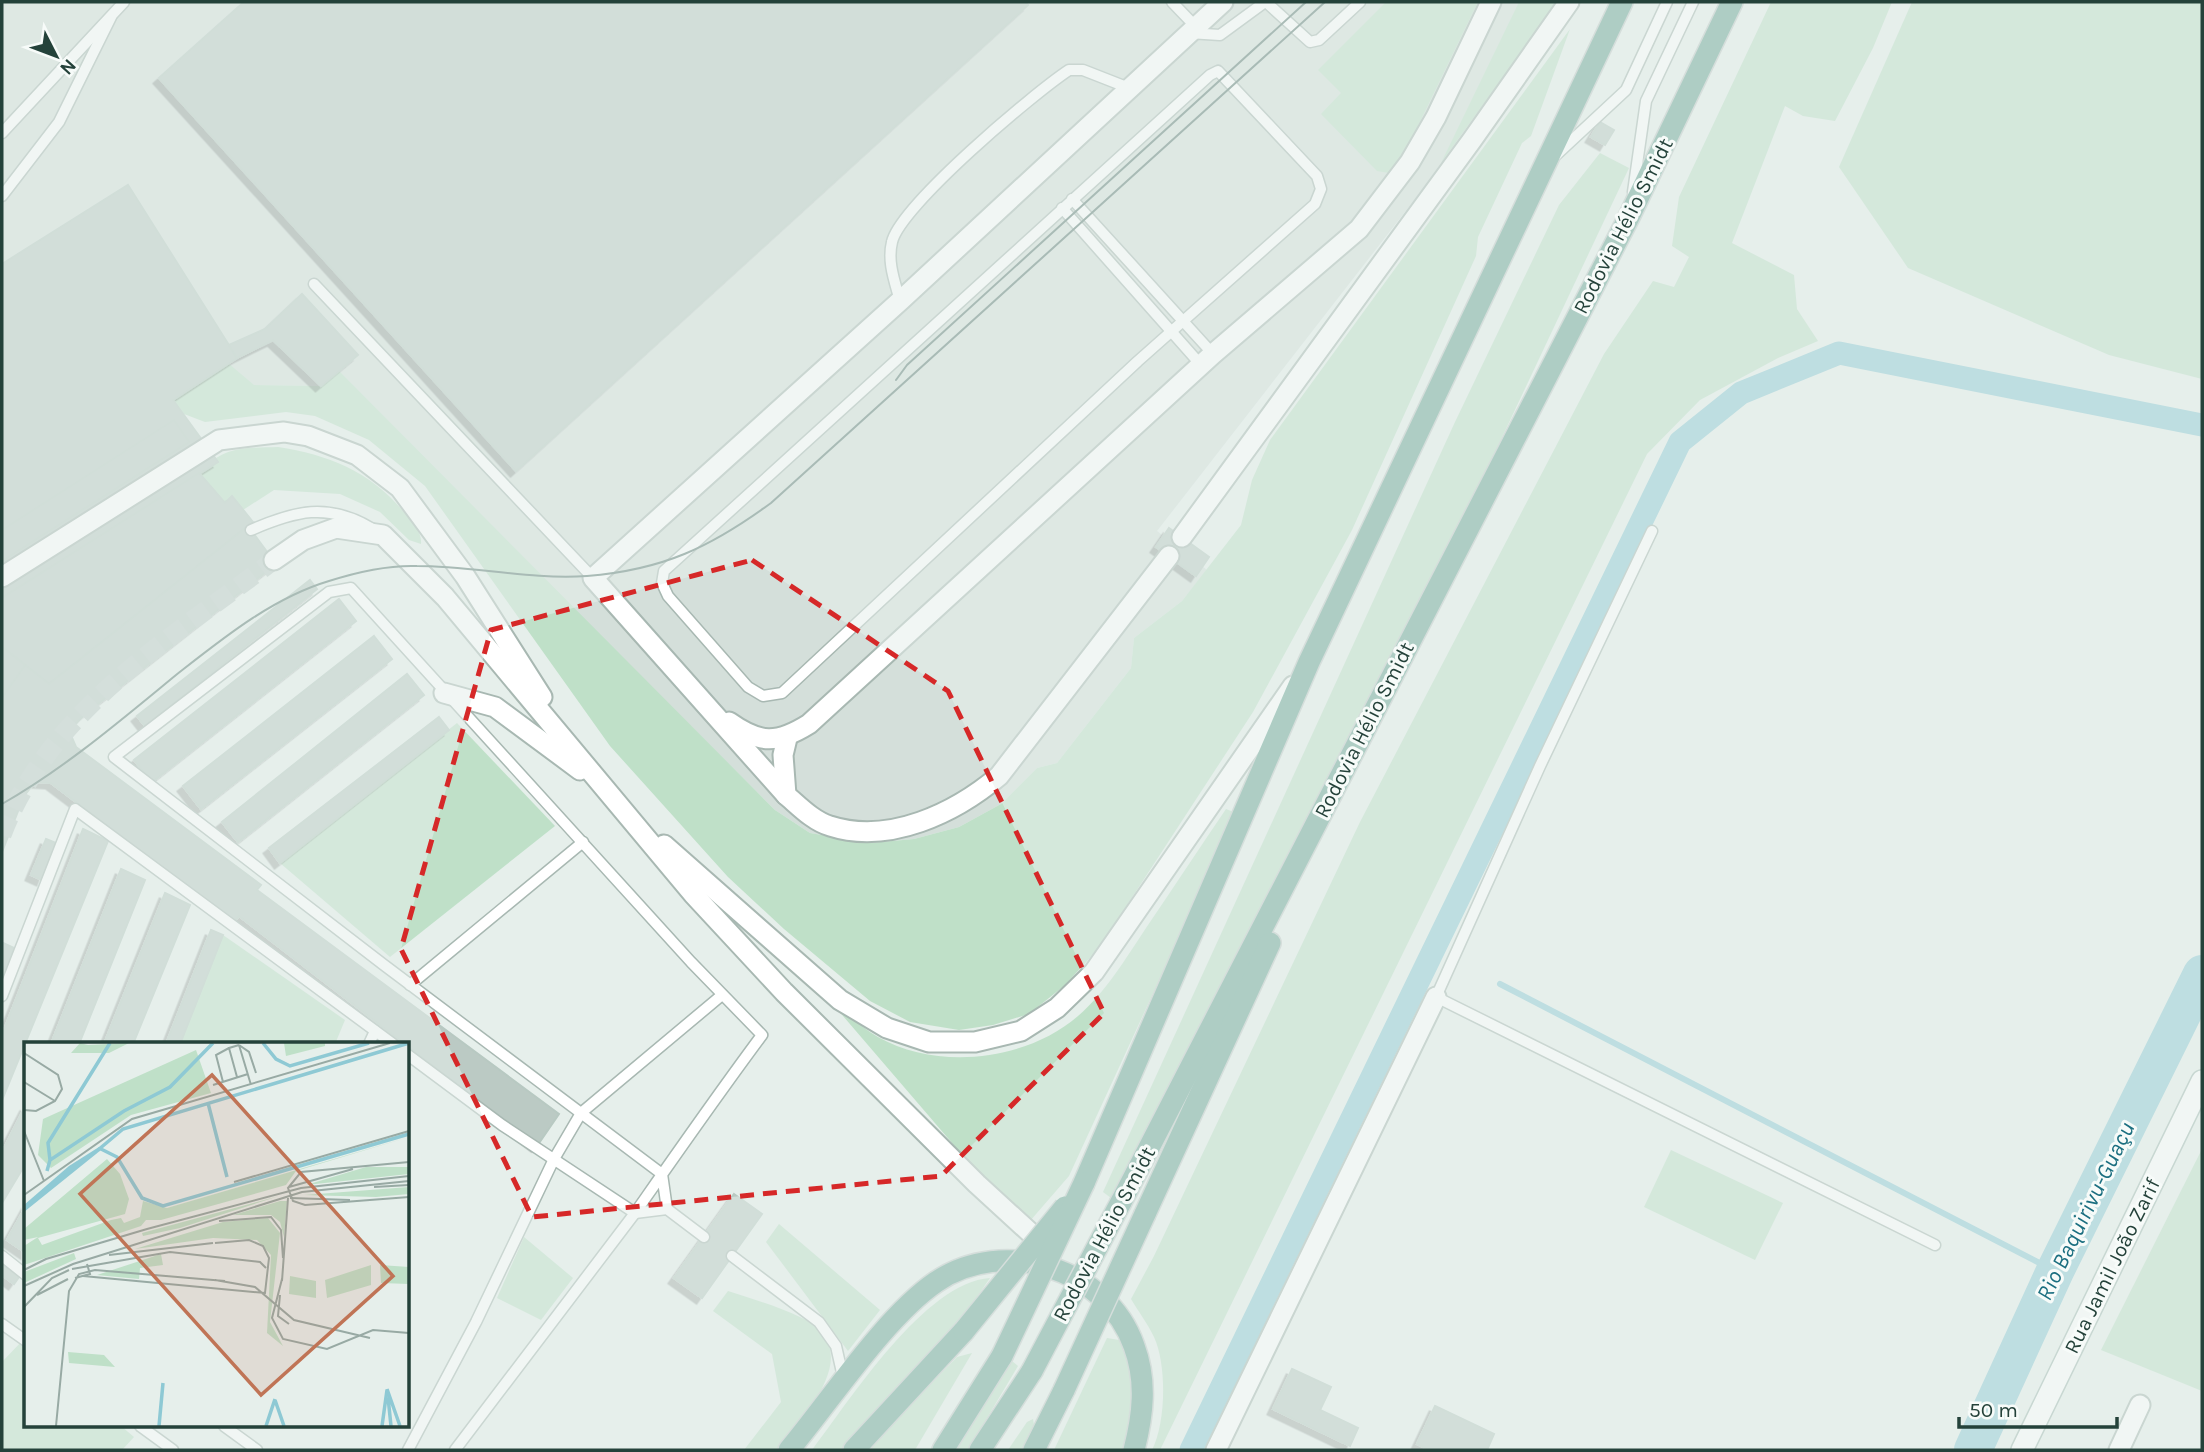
<svg xmlns="http://www.w3.org/2000/svg" width="2204" height="1452" viewBox="0 0 2204 1452" font-family="Karla,sans-serif">
  <defs>
    <filter id="shadow"><feDropShadow dx="-5.5" dy="5.5" stdDeviation="0" flood-color="#0004"/></filter>
  </defs>
  <rect width="100%" height="100%" fill="#e6efeb"/>
  <path fill="#d4dfda" d="M2,2H1557L1415,199L1157,531L1207,570L1182,601L1134,638L1131,668L1057,763L1037,768L1001,804L959,827L914,839L870,843L810,833L775,810L516,552L321,386L254,385L173,400L184,414L175,419L189,442L2,561Z"/>
  <g fill="#bfe0c8">
    <path d="M1386,2H1478L1399,165L1389,173L1377,171L1321,114L1341,93L1318,70Z"/>
    <path d="M1519,2H1557L1441,163Z"/>
    <path d="M1771,2H1892L1873,48L1835,121L1803,116L1785,106L1732,243L1794,275L1797,309L1818,341L1778,358L1700,400L1647,454L1160,1450H1152C1166,1423 1167,1365 1154,1337C1148,1324 1138,1311 1131,1299L1154,1256L1360,822L1604,354L1653,281L1674,287L1689,257L1672,246L1679,197Z"/>
    <path d="M1912,2H2202V379L2109,355L1908,268L1839,167Z"/>
    <path d="M1570,29L1531,136L1522,143L1478,237L1476,256L1352,530L1253,712L1099,948L1064,986L1029,1014L993,1025L959,1030L910,1022L870,1001L784,929L728,877L610,746L425,486L369,440L315,416L286,412L205,422L184,414L173,400L228,363L254,385L321,386L339,371L775,810L810,833L870,843L914,839L959,827L1001,804L1037,768L1057,763L1131,668L1134,638L1182,601L1241,525L1252,480L1270,440Z"/>
    <path d="M1600,153L1629,168L1480,484L1111,1198L1103,1192L1455,422L1559,205Z"/>
    <path d="M278,447C330,455 374,473 407,516C414,524 422,532 421,544L409,540L380,512L340,494L274,490L243,510L232,497L225,503L199,473C224,446 243,448 278,447Z"/>
    <path d="M457,723L555,826L390,957L280,863Z"/>
    <path d="M1226,809L1236,813L1069,1176L1030,1221L989,1186L831,1002C847,1013 862,1028 878,1037C938,1071 1026,1061 1078,1016C1106,992 1126,958 1146,928C1173,888 1199,849 1226,809Z"/>
    <path d="M223,935L345,1020L335,1044H180Z"/>
    <path d="M2202,1149V1391L2101,1350Z"/>
    <path d="M1671,1150L1783,1203L1755,1260L1644,1207Z"/>
    <path d="M779,1224L880,1310L848,1351L766,1242Z"/>
    <path d="M524,1237L573,1278L541,1320L497,1298Z"/>
    <path d="M990,1278L957,1326L847,1450H812C850,1400 925,1282 990,1278Z"/>
    <path d="M728,1291C752,1299 777,1306 800,1317C869,1349 805,1415 777,1450H744L781,1402L772,1354L713,1311Z"/>
    <path d="M1107,1338L1119,1340L1124,1347L1140,1403L1124,1450H1054Z"/>
    <path d="M24,1339L26,1342V1426H121L134,1437L122,1450H2V1362Z"/>
    <path d="M972,1353L915,1450H867L957,1357Z"/>
    <path d="M1012,1361L1018,1366L968,1450H955Z"/>
    <path d="M1033,1419L1034,1425L1022,1450H1008L1027,1422Z"/>
  </g>
  <g fill="none" stroke-linecap="round" stroke-linejoin="round">
    <path stroke="#8ec9d4" stroke-width="6" d="M1500,984L2055,1271"/>
    <path stroke="#8ec9d4" stroke-width="23" d="M1191,1450L1680,442L1741,393L1839,353L2202,425"/>
    <path stroke="#8ec9d4" stroke-width="38" d="M1973,1450L2055,1271L2202,974"/>
  </g>
  <g fill="#bbcac4" stroke="#b8c9c2" stroke-width="2" filter="url(#shadow)">
    <path d="M244,2H1025L1028,5L516,471L159,78Z"/>
    <path d="M1600,122L1614,130L1605,145L1591,137Z"/>
    <path d="M128,185L237,358L173,400L218,462L2,598V264Z"/>
    <path d="M302,294L358,355L321,386L273,340L237,358L229,345L265,329Z"/>
    <path d="M174,420L189,442L2,561V530Z"/>
    <path d="M199,473L225,503L232,496L253,522L49,684L2,647V598Z"/>
    <path d="M248,526L276,564L84,715L69,731L76,747L261,885L257,890L559,1114L537,1146L239,916L234,922L51,783L35,782L24,796L2,852V697L25,665L49,684Z"/>
    <path d="M1169,528L1209,557L1196,576L1156,547Z"/>
    <path d="M310,580L317,589L145,726L137,716Z"/>
    <path d="M339,599L356,621L152,782L134,760Z"/>
    <path d="M374,636L392,659L201,809L183,786Z"/>
    <path d="M2,647L25,665L2,697Z"/>
    <path d="M407,674L424,695L238,842L222,822Z"/>
    <path d="M439,717L449,730L280,863L269,848Z"/>
    <path d="M83,829L108,841L2,1100V1035Z"/>
    <path d="M46,839L56,843L42,880L31,875Z"/>
    <path d="M121,869L145,880L79,1044H51Z"/>
    <path d="M165,893L190,905L133,1044H104Z"/>
    <path d="M211,930L223,935L180,1044H166Z"/>
    <path d="M3,943L14,948L2,980V946Z"/>
    <path d="M26,1105V1163L2,1203V1152Z"/>
    <path d="M734,1194L762,1214L702,1298L674,1278Z"/>
    <path d="M26,1206V1253L7,1240Z"/>
    <path d="M2,1264L19,1277L14,1284L2,1275Z"/>
    <path d="M1292,1369L1331,1387L1320,1410L1358,1428L1350,1446L1273,1409Z"/>
    <path d="M1435,1406L1494,1434L1487,1450H1429L1417,1444Z"/>
  </g>
  <g fill="none" stroke-linecap="round" stroke-linejoin="round">
    <path stroke="#bfccc8" stroke-width="19" stroke-dasharray="19 10" stroke-linecap="butt" d="M2,835C49,710 172,638 274,560"/>
    <defs>
      <g id="lane">
        <path d="M1172,2L1196,27"/>
        <path d="M1266,2L1310,42L1319,40L1360,2"/>
        <path d="M1189,33L1220,35L1265,2"/>
        <path d="M1218,71L1317,176L1321,189L1315,204L1138,361L782,693L763,696L748,687L668,596L662,583L664,571L1210,75Z"/>
        <path d="M2,133L124,2"/>
        <path d="M1555,156L1626,90L1667,2"/>
        <path d="M1633,192L1646,101L1693,2"/>
        <path d="M2,196L59,122L111,17"/>
        <path d="M1072,199L1213,354"/>
        <path d="M1062,208L1201,365"/>
        <path d="M314,284L593,578"/>
        <path d="M900,301C895,282 887,262 892,242C900,206 1034,93 1069,70H1083L1129,88"/>
        <path d="M251,530C295,511 327,502 371,528"/>
        <path d="M1652,531L1540,766L1436,997L1935,1245"/>
        <path d="M410,985L583,842"/>
        <path d="M2,996L75,809L393,1044"/>
        <path d="M369,1044L375,1031"/>
        <path d="M408,1055L502,1125L635,1213L667,1209L704,1237"/>
        <path d="M2,1256L26,1275"/>
        <path d="M732,1256L819,1322L836,1346L843,1377"/>
        <path d="M2,1324L26,1341"/>
        <path d="M140,1426L173,1450"/>
        <path d="M224,1426L257,1450"/>
        <path d="M408,1450L476,1322L554,1159L581,1113L722,995"/>
        <path d="M455,1450L635,1213C677,1153 718,1094 762,1035L691,962L351,588L329,592L114,757L384,965L662,1174L667,1209"/>
      </g>
      <g id="street">
        <path d="M1182,537L1472,140L1569,2"/>
        <path d="M1169,556L999,776C955,813 889,845 830,826C813,821 799,806 786,795L593,578L900,301L1223,2"/>
        <path d="M274,560L303,540L336,528L383,535L445,597L693,894L784,992L977,1184L1048,1249"/>
        <path d="M2,577L219,440L284,432L308,436L357,455L400,488L465,576L542,697"/>
        <path d="M444,693L495,707L580,770"/>
        <path d="M729,722C760,744 777,744 809,724L1213,354L1359,229L1410,162L1436,117L1491,2"/>
        <path d="M786,795L783,755L787,738"/>
        <path d="M664,845L840,1000L887,1028L929,1042H975L1021,1031L1057,1008L1094,972L1293,686"/>
        <path d="M1216,1450L1436,997"/>
        <path d="M2119,1450L2140,1405"/>
      </g>
      <path id="secondary" d="M2022,1450L2202,1081"/>
      <g id="primary">
        <path d="M1084,1183L1309,662L1622,2"/>
        <path d="M1121,1202L1629,217L1732,2"/>
        <path d="M1145,1214L1270,943"/>
        <path d="M789,1450C830,1401 885,1317 936,1282C1003,1236 1107,1268 1134,1346C1147,1381 1143,1415 1134,1450"/>
        <path d="M854,1450L964,1331"/>
        <path d="M943,1450L1002,1356"/>
        <path d="M980,1450L1032,1371"/>
        <path d="M1034,1450L1064,1390"/>
      </g>
    </defs>
    <use href="#lane" stroke="#a8b8b2" stroke-width="13"/>
    <use href="#street" stroke="#a8b8b2" stroke-width="23"/>
    <use href="#secondary" stroke="#a4bbb3" stroke-width="24"/>
    <use href="#primary" stroke="#c2cac8" stroke-width="24"/>
    <use href="#lane" stroke="#fff" stroke-width="10"/>
    <use href="#street" stroke="#fff" stroke-width="19"/>
    <use href="#secondary" stroke="#fff" stroke-width="21"/>
    <use href="#primary" stroke="#6aa596" stroke-width="21"/>
    <g stroke="#5f7d75" stroke-width="2">
      <path d="M896,380L907,365L1306,2"/>
      <path d="M2,804C65,768 120,721 176,675C222,639 272,598 329,581C357,572 388,565 417,566C473,566 531,580 587,576C663,570 711,547 771,503L1325,2"/>
    </g>
    <defs>
      <g id="primary-bridge">
        <path d="M964,1331L1065,1207"/>
        <path d="M1002,1356L1084,1183"/>
        <path d="M1032,1371L1121,1202"/>
        <path d="M1064,1390L1145,1214"/>
      </g>
    </defs>
    <use href="#primary-bridge" stroke="#c2cac8" stroke-width="24" stroke-linecap="butt"/>
    <use href="#primary-bridge" stroke="#6aa596" stroke-width="21"/>
  </g>
  <path d="M0 0H2204V1452H0ZM752,560L948,691L1104,1013L941,1176L532,1217L401,949L491,630Z" fill="#e6efeb" fill-opacity=".55" fill-rule="evenodd"/>
  <path fill="none" stroke="#d62828" stroke-width="5" stroke-dasharray="14 9" stroke-linejoin="round" d="M752,560L948,691L1104,1013L941,1176L532,1217L401,949L491,630Z"/>
  <g text-anchor="middle" stroke-width="6" stroke-linejoin="round" paint-order="stroke">
    <g font-size="21" fill="#24423a" stroke="#f7fbf9">
      <text transform="translate(1623 226) rotate(-63)" y="7">Rodovia Hélio Smidt</text>
      <text transform="translate(1364 730) rotate(-63)" y="7">Rodovia Hélio Smidt</text>
      <text transform="translate(1104 1234) rotate(-62)" y="7">Rodovia Hélio Smidt</text>
      <text transform="translate(2112 1266) rotate(-64)" y="7">Rua Jamil João Zarif</text>
    </g>
    <g font-size="23" font-style="italic" fill="#1c6f80" stroke="#f7fbf9">
      <text transform="translate(2085 1211) rotate(-64)" y="8">Rio Baquirivu-Guaçu</text>
    </g>
  </g>
  <g transform="translate(24 1042)">
    <rect width="385" height="385" fill="#e6efeb"/>
    <path d="M56,1L64,3L105,1L85,11H47ZM260,1H301V4L262,14ZM172,8L187,51L107,73L27,126L14,113L19,77ZM385,95L272,129L262,143L137,178H122L117,184L0,223V204L14,195L0,198V187L83,117L96,132L105,157L101,172L14,196L18,203L87,178L97,176L100,181L116,175L119,159L143,166ZM342,125H385V132L282,143ZM385,145V152L352,155L280,153ZM255,154L156,186L119,194L118,191ZM256,159H263L260,195L256,180L247,173H209ZM244,176L256,191L246,280L259,304L243,291L247,213L233,198L189,196L111,207L199,180ZM50,211L52,217L0,241V230ZM137,212L139,223L116,226L115,237L73,233ZM347,223V243L303,256L301,238ZM356,223L385,225V242L357,241ZM266,234L292,239V256L265,252ZM44,310L80,313L91,325L45,321Z" fill="#bfe0c8"/>
    <path d="M75,105L77,108L0,170V163L45,124Z" fill="#8ec9d4"/>
    <path fill="none" stroke="#8ec9d4" stroke-width="3.5" d="M239,1L252,17L266,24L345,1M184,61L203,135M75,106L93,115L118,156L139,164L385,92M74,108L99,87L385,1M26,118L24,101L86,1M23,129L26,118L100,69L146,45L189,1M363,347L376,384M364,355L367,384M251,358L260,384M135,384L139,341M242,384L251,357M358,384L363,348"/>
    <path fill="none" stroke="#98aaa4" stroke-width="2" d="M215,3L227,43M215,3L225,10L232,31M0,11L34,33L38,47L31,59L12,69L0,68M213,35L205,6L215,3M0,40L31,59M199,40L192,13L205,6M189,43L224,32M0,89L20,139M385,120L277,130L264,146L269,159L281,163L385,155M210,140L385,89M265,145L329,127M350,145L385,143M0,153L108,77L366,1M266,156L326,158M195,179L247,175L257,188L259,216M85,213L189,201M48,227L146,210L236,220L242,226M0,228L22,217L123,187L277,146L385,134M59,234L241,251L245,216L239,204L225,198L191,201M51,236L66,232L63,222M258,237L248,276L259,297L303,307L349,288L385,291M191,238L231,245L270,278L346,296M258,239L264,156M0,244L49,222L278,150L385,139M13,253L44,237M256,253L254,274L265,282M0,265L28,236L45,228M32,384L45,249L55,232L71,228L201,239"/>
    <path fill="#c07456" fill-opacity="0.15" stroke="#c07456" stroke-width="3.5" d="M188,33L369,234L237,353L56,152Z"/>
    <rect width="385" height="385" fill="none" stroke="#24423a" stroke-width="3.5"/>
  </g>
  <rect width="2204" height="1452" fill="none" stroke="#24423a" stroke-width="7"/>
  <g transform="translate(56 56) rotate(132)" stroke="#f7fbf9" stroke-width="5" paint-order="stroke">
  <path d="M0-5L12 26L0 18L-12 26Z" fill="#24423a"/>
  <text y="-10" font-size="19" font-weight="bold" text-anchor="middle" fill="#24423a">N</text>
  </g>
  <path d="M1959 1417v10h158v-10" fill="none" stroke="#24423a" stroke-width="3.5"/>
  <text x="1969" y="1417" font-size="21" fill="#24423a" stroke="#f7fbf9" stroke-width="5" paint-order="stroke">50 m</text>
</svg>
